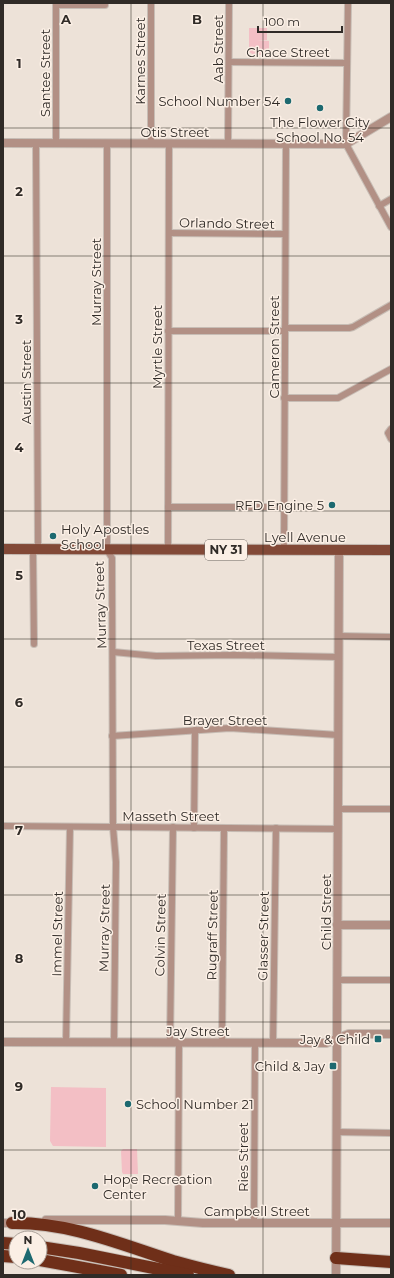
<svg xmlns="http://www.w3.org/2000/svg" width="394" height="1278" viewBox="0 0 394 1278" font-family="Montserrat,sans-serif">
  <rect width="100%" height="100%" fill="#ede2d8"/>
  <g fill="#f3bfc5">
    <path d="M249,28H267V40H257L269,41V55H254L249,52Z"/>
    <path d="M51,1087L106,1088V1147L53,1146L50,1141Z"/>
    <path d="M123,1149H137L138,1174H123L122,1172L121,1151Z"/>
  </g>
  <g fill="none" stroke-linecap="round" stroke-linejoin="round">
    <defs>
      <g id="minor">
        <path d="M56,3V143"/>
        <path d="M348,3L346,144L391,227"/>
        <path d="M56,5H105"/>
        <path d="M229,62L347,63"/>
        <path d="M36,143L38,550"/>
        <path d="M107,144V550L112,558L113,827L116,862L114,1042"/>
        <path d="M151,144V3"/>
        <path d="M228,144L229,3"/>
        <path d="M379,206L391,199"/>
        <path d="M169,233L285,234"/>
        <path d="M285,328H349L353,327L391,305"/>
        <path d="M168,331H285"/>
        <path d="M284,398H338L391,369"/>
        <path d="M391,429L388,433L391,439"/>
        <path d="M168,507H284"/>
        <path d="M33,550L34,644"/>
        <path d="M168,550L169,144"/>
        <path d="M284,550L286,144"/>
        <path d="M339,636L391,637"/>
        <path d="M113,652L156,656L236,655L338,657"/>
        <path d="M112,736L230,728L338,735"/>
        <path d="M338,809H391"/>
        <path d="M3,826L338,829"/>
        <path d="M194,828L195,730"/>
        <path d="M337,980H391"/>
        <path d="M66,1042L70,827"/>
        <path d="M170,1043L173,827"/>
        <path d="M222,1043L224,828"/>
        <path d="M273,1043L276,828"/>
        <path d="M337,1132L391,1133"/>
        <path d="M178,1221L179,1043"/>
        <path d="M254,1223L255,1043"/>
      </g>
      <g id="tertiary">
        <path d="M3,143L346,144L391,117"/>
        <path d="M337,925H391"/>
        <path d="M3,1042L326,1043L349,1034H391"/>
        <path d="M46,1220H165L203,1223H391"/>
        <path d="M3,1223H16"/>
        <path d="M336,1275L339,550"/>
      </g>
      <path id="primary" d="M3,549L391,550"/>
      <g id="motorway">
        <path d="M12,1223C69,1222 120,1244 173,1261C191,1266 210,1271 229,1275"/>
        <path d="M3,1243L16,1244"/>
        <path d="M40,1247L79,1253L188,1275"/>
        <path d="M3,1256L16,1257"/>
        <path d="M336,1258L391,1262"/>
        <path d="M40,1260L121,1275"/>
      </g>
    </defs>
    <use href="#minor" stroke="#c7bdb5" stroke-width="8"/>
    <use href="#tertiary" stroke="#c7bdb5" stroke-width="10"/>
    <use href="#primary" stroke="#c7bdb5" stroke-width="12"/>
    <use href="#motorway" stroke="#c7bdb5" stroke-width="14"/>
    <use href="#minor" stroke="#b29085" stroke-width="6"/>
    <use href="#tertiary" stroke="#b29085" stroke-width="8"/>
    <use href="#primary" stroke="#824937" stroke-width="10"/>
    <use href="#motorway" stroke="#6f2f19" stroke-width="12"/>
  </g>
  <path fill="none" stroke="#302b27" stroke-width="1" stroke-opacity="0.55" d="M131,3V1275M263,3V1275M3,128H391M3,256H391M3,383H391M3,511H391M3,639H391M3,767H391M3,895H391M3,1022H391M3,1150H391"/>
  <g fill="#1d6970" stroke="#fbefe5" stroke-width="1.5">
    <circle cx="288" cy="101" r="4"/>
    <circle cx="320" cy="108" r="4"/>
    <circle cx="332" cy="505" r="4"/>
    <circle cx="53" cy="536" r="4"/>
    <rect x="374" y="1035" width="8" height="8" rx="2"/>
    <rect x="329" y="1062" width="8" height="8" rx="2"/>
    <circle cx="128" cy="1104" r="4"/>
    <circle cx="95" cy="1186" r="4"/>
  </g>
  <g text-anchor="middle" stroke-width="3" stroke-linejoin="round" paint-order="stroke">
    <rect fill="#fbefe5" stroke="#6d6660" stroke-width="1" x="205" y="540" width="42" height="20" rx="3"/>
    <g font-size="12" font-weight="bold" fill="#302b27">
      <text x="226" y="554">NY 31</text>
    </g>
    <g font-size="13" fill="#302b27" stroke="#fbefe5">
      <text transform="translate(218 49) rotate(-90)" y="5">Aab Street</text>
      <text x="288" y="57">Chace Street</text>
      <text transform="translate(140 61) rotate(-90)" y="5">Karnes Street</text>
      <text transform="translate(45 73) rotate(-90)" y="5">Santee Street</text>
      <text x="175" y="137">Otis Street</text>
      <text transform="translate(227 223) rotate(1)" y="5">Orlando Street</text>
      <text transform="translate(96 282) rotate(-90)" y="5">Murray Street</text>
      <text transform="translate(157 347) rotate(-90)" y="5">Myrtle Street</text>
      <text transform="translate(274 347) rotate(-90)" y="5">Cameron Street</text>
      <text transform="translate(26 382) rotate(-90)" y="5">Austin Street</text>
      <text x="305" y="542">Lyell Avenue</text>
      <text transform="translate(100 605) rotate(-92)" y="5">Murray Street</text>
      <text x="226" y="650">Texas Street</text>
      <text x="225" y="725">Brayer Street</text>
      <text x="171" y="821">Masseth Street</text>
      <text transform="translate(326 912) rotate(-90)" y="5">Child Street</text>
      <text transform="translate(104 928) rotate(-89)" y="5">Murray Street</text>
      <text transform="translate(57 934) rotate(-89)" y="5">Immel Street</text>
      <text transform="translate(160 935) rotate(-89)" y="5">Colvin Street</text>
      <text transform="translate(212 935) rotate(-89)" y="5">Rugraff Street</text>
      <text transform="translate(263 936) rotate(-89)" y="5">Glasser Street</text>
      <text x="198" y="1036">Jay Street</text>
      <text transform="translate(243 1157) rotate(-90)" y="5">Ries Street</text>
      <text x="257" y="1216">Campbell Street</text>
    </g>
    <g font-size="13" fill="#302b27" stroke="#fbefe5" text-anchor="end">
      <text x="280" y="106">School Number 54</text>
      <text x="320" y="127" text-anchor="middle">The Flower City<tspan x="320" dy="15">School No. 54</tspan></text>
      <text x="324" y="510">RFD Engine 5</text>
      <text x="61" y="534" text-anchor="start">Holy Apostles<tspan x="61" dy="15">School</tspan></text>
      <text x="370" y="1044">Jay &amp; Child</text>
      <text x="325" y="1071">Child &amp; Jay</text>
      <text x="136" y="1109" text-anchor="start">School Number 21</text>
      <text x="103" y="1184" text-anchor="start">Hope Recreation<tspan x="103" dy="15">Center</tspan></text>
    </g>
  </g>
  <g font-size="13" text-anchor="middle" font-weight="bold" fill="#302b27" stroke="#fbefe5" stroke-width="3" stroke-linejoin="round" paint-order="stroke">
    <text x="66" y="24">A</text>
    <text x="197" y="24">B</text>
    <text x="19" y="68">1</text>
    <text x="19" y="196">2</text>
    <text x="19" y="324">3</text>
    <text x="19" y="452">4</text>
    <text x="19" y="580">5</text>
    <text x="19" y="707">6</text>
    <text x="19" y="835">7</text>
    <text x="19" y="963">8</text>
    <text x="19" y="1091">9</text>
    <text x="19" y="1219">10</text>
  </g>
  <rect width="394" height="1278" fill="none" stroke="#302b27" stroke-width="8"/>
  <g transform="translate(28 1250)"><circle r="19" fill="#fbefe5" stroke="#aaa199"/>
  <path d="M0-3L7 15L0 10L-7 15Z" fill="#1d6970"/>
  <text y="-6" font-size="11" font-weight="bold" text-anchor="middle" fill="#302b27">N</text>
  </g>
  <path d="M258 26v6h84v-6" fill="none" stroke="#302b27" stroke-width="2"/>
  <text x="264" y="26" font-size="12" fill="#302b27" stroke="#fbefe5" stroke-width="3" paint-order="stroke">100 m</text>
</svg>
